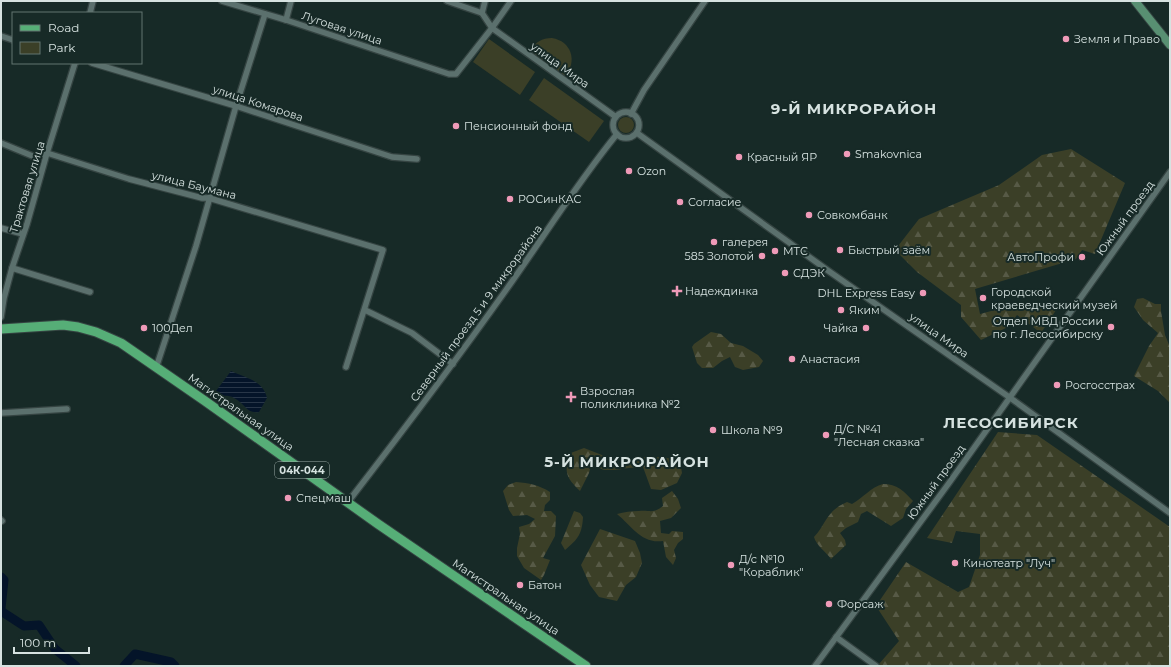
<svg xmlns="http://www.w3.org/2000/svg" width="1171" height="667" viewBox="0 0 1171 667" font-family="Montserrat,sans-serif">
  <defs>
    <pattern id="forest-firs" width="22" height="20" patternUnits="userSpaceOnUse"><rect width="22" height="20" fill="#3b3f27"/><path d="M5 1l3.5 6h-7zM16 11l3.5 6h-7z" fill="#575a46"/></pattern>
    <pattern id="water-rules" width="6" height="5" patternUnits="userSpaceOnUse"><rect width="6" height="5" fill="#041429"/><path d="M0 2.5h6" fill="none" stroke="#283648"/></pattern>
  </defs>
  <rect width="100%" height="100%" fill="#172a27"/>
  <g fill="#3b3f27">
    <path d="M552,38C571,41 578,61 565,76L530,51C535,42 542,38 552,38Z"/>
    <path d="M489,39L535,72L520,95L473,62Z"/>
    <path d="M544,78L604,121L589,142L529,100Z"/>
    <circle cx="626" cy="125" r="8"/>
  </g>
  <g fill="url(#forest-firs)">
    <path d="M1071,149L1125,183L1095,254L1082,250L1076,259L975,289L980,314L1021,303L1060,304L1041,333L1017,315L1008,327L981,340L961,317V305L917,272L895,250L919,219L999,185L1042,155Z"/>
    <path d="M1143,298L1155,304H1161V311L1165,335L1170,347V403L1158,391L1134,376L1149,346L1158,333L1143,320L1134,307L1137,299Z"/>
    <path d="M711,332L721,334L731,343L743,346L758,355L763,361L759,367L743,370L735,367L730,357L722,361L713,368H702L697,363L692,347L694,344Z"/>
    <path d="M998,432L1037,435L1170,527V666H882L879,664L899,641L876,606L906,562L958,592L969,587L980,555V534L956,531L952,543L927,538Z"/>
    <path d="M584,448L602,455L624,467L645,457H663L680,461L682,473L677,483L661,490L651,489L643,467L629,468L615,470H604L591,465L589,473L580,491C566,477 565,474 568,454Z"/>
    <path d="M516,482C529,483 539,485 550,492V500L545,505L544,511H551L556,516L555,536L543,558L550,560L544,575L541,580L524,568L517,556V548L520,534L519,527L529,524L535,519L527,515L513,516L509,510L503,491L508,485Z"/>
    <path d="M883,484C897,484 904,491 913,501L906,509L903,518L891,526L867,511L861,514L858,522L846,528L840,533L845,540L846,545L831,559C826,552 816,545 814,537C827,523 826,511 847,502L852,504C863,498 871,487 883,484Z"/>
    <path d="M672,491L678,499L681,508L671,518L660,521L661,533L669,534L672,531L683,532V539L678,543L674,550L676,558L673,565L666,557L663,541C641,544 632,526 617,514C624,512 632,511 639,511C651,510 653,514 663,506L662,498Z"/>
    <path d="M574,511L580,513L583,517C582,534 578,539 565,550L561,543Z"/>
    <path d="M600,529L635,541L640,553L642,563L636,577L626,585L617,601L599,597L590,585L581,565Z"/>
  </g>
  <path fill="url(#water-rules)" d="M231,371C245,378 263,380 267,398L259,412C246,414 245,403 234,398C229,395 224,396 218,396L216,391Z"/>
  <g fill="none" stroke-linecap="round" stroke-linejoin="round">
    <g stroke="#041429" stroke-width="9">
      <path d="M1,577L4,580L1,608"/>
      <path d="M1,611L24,626L39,625L55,649L76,666"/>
      <path d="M124,666L135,654L171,662L175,666"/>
    </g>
    <defs>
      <g id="street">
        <path d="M222,1L286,20L449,74H456L492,28L511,1"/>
        <path d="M447,1L482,13L492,28L616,117"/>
        <path d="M90,13L93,1"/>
        <path d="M482,13L485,1"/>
        <path d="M286,20L291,1"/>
        <path d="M1,36L13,40"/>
        <path d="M92,63L236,106L392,157L417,159"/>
        <circle cx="626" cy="125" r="13"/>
        <path d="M631,114L644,90L705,1"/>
        <path d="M637,133L830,272L1009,397L1170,513"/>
        <path d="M1,143L35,157L47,153L129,179L202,198H209L383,250L346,367"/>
        <path d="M1,228L23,234"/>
        <path d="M12,268L90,292"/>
        <path d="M365,310L412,333L453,364"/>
        <path d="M1,317L4,298L12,268L27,224L47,153L75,63"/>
        <path d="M156,368L196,246L236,106L265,14"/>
        <path d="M1,413L67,409"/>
        <path d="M348,502C402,432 455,362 506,290C543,238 577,183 617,134"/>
        <path d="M1,520L2,521"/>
        <path d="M836,637L876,666"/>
        <path d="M815,666L949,483L1170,172"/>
      </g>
      <path id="secondary" d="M1135,1L1170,45"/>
      <path id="primary" d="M1,329L63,325L78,327L96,332L121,343L205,401L378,524L586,666"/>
    </defs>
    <use href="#street" stroke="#354442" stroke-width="8"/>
    <use href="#secondary" stroke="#354442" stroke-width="10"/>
    <use href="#primary" stroke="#354442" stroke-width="11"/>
    <use href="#street" stroke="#5b706d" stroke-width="5.5"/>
    <use href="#secondary" stroke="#588f72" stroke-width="8"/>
    <use href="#primary" stroke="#56ae77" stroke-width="9"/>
  </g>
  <g fill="#ef9ab8" stroke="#172a27" stroke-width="1.5">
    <circle cx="1066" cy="39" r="4"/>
    <circle cx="456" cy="126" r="4"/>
    <circle cx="847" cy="154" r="4"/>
    <circle cx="739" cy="157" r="4"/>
    <circle cx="629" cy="171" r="4"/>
    <circle cx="510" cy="199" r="4"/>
    <circle cx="680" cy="202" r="4"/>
    <circle cx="809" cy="215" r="4"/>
    <circle cx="714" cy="242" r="4"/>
    <circle cx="840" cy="250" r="4"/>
    <circle cx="775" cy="251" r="4"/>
    <circle cx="762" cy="256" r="4"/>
    <circle cx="1082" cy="257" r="4"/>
    <circle cx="785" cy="273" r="4"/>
    <path d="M675 285h4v4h4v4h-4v4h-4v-4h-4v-4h4z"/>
    <circle cx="923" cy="293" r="4"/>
    <circle cx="983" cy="298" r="4"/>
    <circle cx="841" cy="310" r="4"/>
    <circle cx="1111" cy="327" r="4"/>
    <circle cx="144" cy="328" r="4"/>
    <circle cx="866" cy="328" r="4"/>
    <circle cx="792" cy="359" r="4"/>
    <circle cx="1057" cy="385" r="4"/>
    <path d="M569 391h4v4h4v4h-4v4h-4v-4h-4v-4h4z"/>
    <circle cx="713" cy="430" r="4"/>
    <circle cx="826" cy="435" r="4"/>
    <circle cx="288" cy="498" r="4"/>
    <circle cx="955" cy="563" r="4"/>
    <circle cx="731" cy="565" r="4"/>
    <circle cx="520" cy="585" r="4"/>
    <circle cx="829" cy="604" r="4"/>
  </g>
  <g text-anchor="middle" stroke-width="4" stroke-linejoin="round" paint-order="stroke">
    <rect fill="#172a27" stroke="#9daba8" stroke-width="1" x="275" y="462" width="54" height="16" rx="3"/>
    <g font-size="10" font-weight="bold" fill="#d6e2e0">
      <text x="302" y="474">04К-044</text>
    </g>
    <g font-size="11" fill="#d6e2e0" stroke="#172a27">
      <text transform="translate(342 28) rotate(18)" y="4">Луговая улица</text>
      <text transform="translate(560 65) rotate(36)" y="4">улица Мира</text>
      <text transform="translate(258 103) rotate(18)" y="4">улица Комарова</text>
      <text transform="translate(194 185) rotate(14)" y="4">улица Баумана</text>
      <text transform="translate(27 187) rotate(-73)" y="4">Трактовая улица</text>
      <text transform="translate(1125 218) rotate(-54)" y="4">Южный проезд</text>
      <text transform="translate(476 313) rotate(-54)" y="4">Северный проезд 5 и 9 микрорайона</text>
      <text transform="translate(939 335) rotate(35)" y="4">улица Мира</text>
      <text transform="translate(241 412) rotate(35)" y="4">Магистральная улица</text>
      <text transform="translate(936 482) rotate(-54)" y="4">Южный проезд</text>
      <text transform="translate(506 597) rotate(34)" y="4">Магистральная улица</text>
    </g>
    <g font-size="11" fill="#d6e2e0" stroke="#172a27" text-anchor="start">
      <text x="1074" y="43">Земля и Право</text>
      <text x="464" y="130">Пенсионный фонд</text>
      <text x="855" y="158">Smakovnica</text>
      <text x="747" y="161">Красный ЯР</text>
      <text x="637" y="175">Ozon</text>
      <text x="518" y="203">РОСинКАС</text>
      <text x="688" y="206">Согласие</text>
      <text x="817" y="219">Совкомбанк</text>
      <text x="722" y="246">галерея</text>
      <text x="848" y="254">Быстрый заём</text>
      <text x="783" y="255">МТС</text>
      <text x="754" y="260" text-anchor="end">585 Золотой</text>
      <text x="1074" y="261" text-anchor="end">АвтоПрофи</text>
      <text x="793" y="277">СДЭК</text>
      <text x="685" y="295">Надеждинка</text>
      <text x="991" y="296">Городской<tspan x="991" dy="13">краеведческий музей</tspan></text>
      <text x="915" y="297" text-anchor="end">DHL Express Easy</text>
      <text x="849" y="314">Яким</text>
      <text x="1103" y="325" text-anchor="end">Отдел МВД России<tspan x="1103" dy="13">по г. Лесосибирску</tspan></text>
      <text x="152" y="332">100Дел</text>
      <text x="858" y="332" text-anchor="end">Чайка</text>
      <text x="800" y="363">Анастасия</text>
      <text x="1065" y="389">Росгосстрах</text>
      <text x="580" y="395">Взрослая<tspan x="580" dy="13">поликлиника №2</tspan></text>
      <text x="834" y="433">Д/С №41<tspan x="834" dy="13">"Лесная сказка"</tspan></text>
      <text x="721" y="434">Школа №9</text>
      <text x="296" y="502">Спецмаш</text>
      <text x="739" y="563">Д/с №10<tspan x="739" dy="13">"Кораблик"</tspan></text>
      <text x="963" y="567">Кинотеатр "Луч"</text>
      <text x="528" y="589">Батон</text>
      <text x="837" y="608">Форсаж</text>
    </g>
    <g font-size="15" font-weight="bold" letter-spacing="1" fill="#d6e2e0" stroke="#172a27">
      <text x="854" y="114">9-Й МИКРОРАЙОН</text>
      <text x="1011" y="428">ЛЕСОСИБИРСК</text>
      <text x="627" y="467">5-Й МИКРОРАЙОН</text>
    </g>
  </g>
  <rect width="1171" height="667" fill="none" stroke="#d6e2e0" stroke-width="4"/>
  <rect x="12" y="12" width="130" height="52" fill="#172a27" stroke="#637471"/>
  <rect x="20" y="25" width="20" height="6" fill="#56ae77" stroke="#637471"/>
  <text x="48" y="32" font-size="12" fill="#d6e2e0">Road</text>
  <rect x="20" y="42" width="20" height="12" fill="#3b3f27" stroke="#637471"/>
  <text x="48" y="52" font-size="12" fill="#d6e2e0">Park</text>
  <path d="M14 647v6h75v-6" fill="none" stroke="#d6e2e0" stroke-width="2"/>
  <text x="20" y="647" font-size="12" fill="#d6e2e0" stroke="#172a27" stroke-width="3" paint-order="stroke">100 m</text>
</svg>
